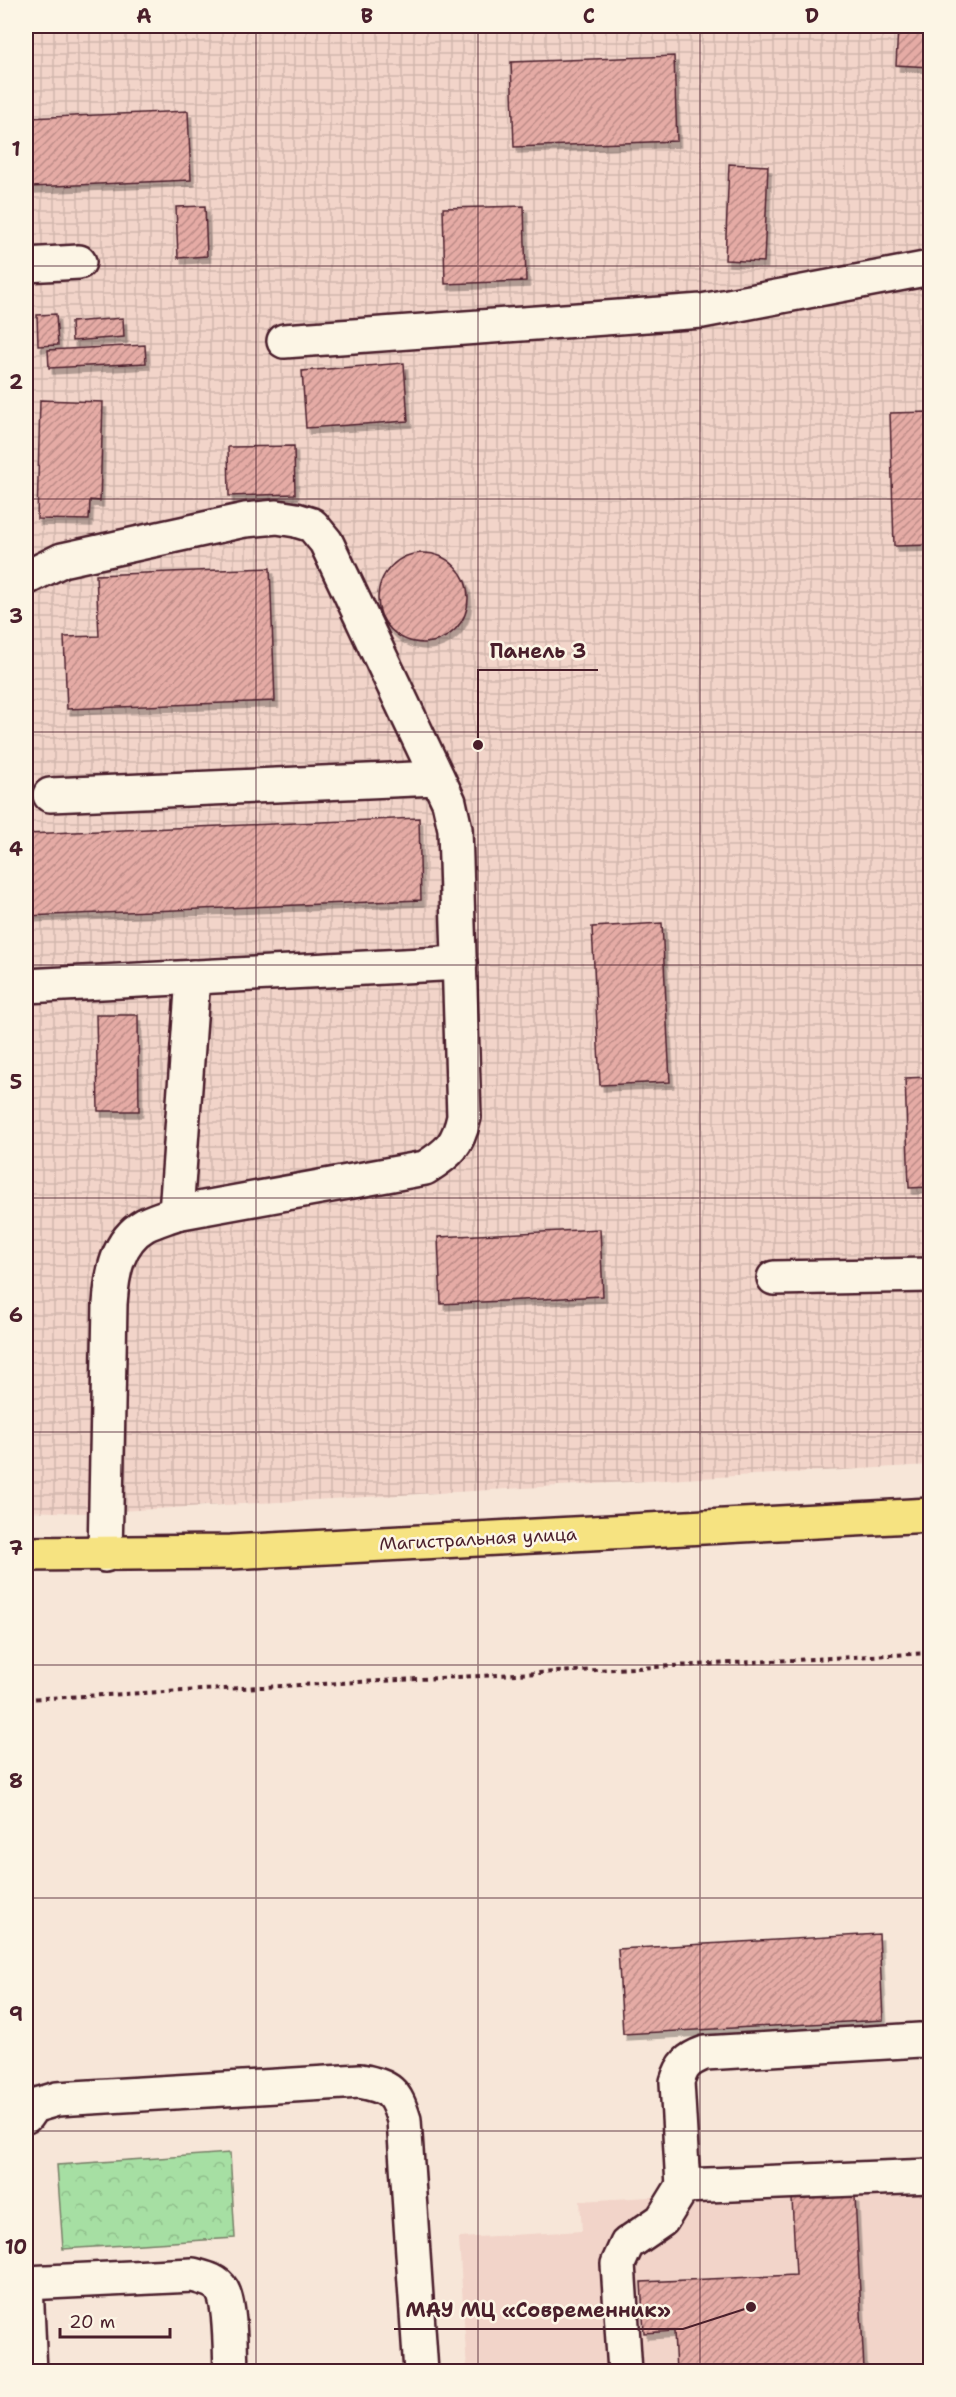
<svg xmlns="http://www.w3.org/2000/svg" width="956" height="2397" viewBox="0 0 956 2397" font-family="'Shantell Sans',sans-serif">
  <defs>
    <pattern id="industrial-grid" width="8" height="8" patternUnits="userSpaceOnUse" patternTransform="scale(1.5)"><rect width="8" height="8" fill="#f2d4c9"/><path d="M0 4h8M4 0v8" fill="none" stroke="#d1b6ad"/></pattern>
    <pattern id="park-crowns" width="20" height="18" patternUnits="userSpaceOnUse" patternTransform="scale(1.5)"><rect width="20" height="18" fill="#a6dfa3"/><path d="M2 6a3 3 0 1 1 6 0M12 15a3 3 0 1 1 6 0" fill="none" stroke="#90bf8c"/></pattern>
    <pattern id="building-hatch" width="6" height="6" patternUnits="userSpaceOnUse" patternTransform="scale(1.5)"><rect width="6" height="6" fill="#e5aba5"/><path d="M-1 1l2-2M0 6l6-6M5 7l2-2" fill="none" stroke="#bc8b87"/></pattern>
    <filter id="shadow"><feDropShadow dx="3.5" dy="6" stdDeviation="0" flood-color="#0004"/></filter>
  </defs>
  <rect width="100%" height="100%" fill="#f7e6d8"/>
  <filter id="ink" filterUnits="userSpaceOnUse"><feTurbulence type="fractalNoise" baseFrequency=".0167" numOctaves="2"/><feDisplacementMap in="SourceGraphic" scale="12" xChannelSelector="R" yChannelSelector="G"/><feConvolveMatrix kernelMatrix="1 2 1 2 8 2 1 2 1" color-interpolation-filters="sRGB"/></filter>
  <g filter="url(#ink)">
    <path fill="#f2d4c9" d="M930,2181V2371H467L459,2238L582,2231L580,2201Z"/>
    <path fill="url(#industrial-grid)" d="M26,26H930V1465L84,1513L26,1511Z"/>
    <path fill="url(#park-crowns)" stroke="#787f67" stroke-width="1.5" d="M230,2153L235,2238L63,2249L57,2165Z"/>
    <g fill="url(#building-hatch)" stroke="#4a1f2b" stroke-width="1.5" filter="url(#shadow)">
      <path d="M898,26H930V67L896,65Z"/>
      <path d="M674,56L677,141L514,147L511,62Z"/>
      <path d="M188,111L191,180L31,187L28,118Z"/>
      <path d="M729,164L768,166L764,262L725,260Z"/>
      <path d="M205,206L207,256L178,258L176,207Z"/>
      <path d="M524,206L526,281L445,284L443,208Z"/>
      <path d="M56,314L58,345L38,346L37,315Z"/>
      <path d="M123,318L124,337L72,341L71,322Z"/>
      <path d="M145,345L146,363L49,368L48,350Z"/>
      <path d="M404,363L408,421L306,428L302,371Z"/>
      <path d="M40,400L103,402L100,501L90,500L89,520L37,519Z"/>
      <path d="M930,412V545L894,546L890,413Z"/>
      <path d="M294,446L295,494L229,496L228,447Z"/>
      <circle cx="423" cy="598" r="45"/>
      <path d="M270,568L275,701L67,709L64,637L99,636L96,575Z"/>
      <path d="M924,709H930V863H928Z"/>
      <path d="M419,818L421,900L26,916V834Z"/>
      <path d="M662,923L670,1082L600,1085L592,927Z"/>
      <path d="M96,1015H138L139,1111H98Z"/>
      <path d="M26,1064H27L28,1093H26Z"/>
      <path d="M930,1077V1187L909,1188L905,1078Z"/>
      <path d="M600,1229L603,1296L441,1304L438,1237Z"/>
      <path d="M879,1934L883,2020L623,2034L618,1949Z"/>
      <path d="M855,2196L864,2369L910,2367V2372H676L674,2331L644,2333L641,2282L796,2275L792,2199Z"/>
    </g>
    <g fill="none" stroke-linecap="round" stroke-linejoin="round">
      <defs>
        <g id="minor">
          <path d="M26,265L79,262"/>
          <path d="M284,341L702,311L930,268"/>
          <path d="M26,578L62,560L245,520L277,517L296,520L312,525L326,542L449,802L455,829L464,1117C458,1145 449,1153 425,1168L176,1213C166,1217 155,1220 145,1225C117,1241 112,1274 110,1304L105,1555"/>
          <path d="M50,795L437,778"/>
          <path d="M26,986L460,963"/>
          <path d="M176,1213L193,977"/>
          <path d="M774,1278L930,1275"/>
          <path d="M930,2042L920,2040L705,2053C688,2059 682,2065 677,2082L683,2186L930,2176"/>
          <path d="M26,2116L33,2106L57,2099L360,2081C390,2087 395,2091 404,2120L421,2372"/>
          <path d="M26,2283L193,2275C203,2278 216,2280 222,2290C231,2305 230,2353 231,2372"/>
          <path d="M26,2286L30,2372"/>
          <path d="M625,2372L618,2264L627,2244L662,2220L683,2186"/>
        </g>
        <path id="major" d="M26,1554L231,1552L930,1515"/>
      </defs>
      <use href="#minor" stroke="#4a1f2b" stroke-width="38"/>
      <use href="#major" stroke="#4a1f2b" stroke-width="38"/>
      <path stroke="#4a1f2b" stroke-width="4" stroke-dasharray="4.5 4.5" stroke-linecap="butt" d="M26,1699L930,1653"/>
      <use href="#minor" stroke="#fcf5e5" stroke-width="33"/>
      <use href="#major" stroke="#f6e381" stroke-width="33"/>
    </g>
  </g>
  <path fill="none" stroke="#4a1f2b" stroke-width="1.5" stroke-opacity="0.55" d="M256,26V2372M478,26V2372M700,26V2372M26,266H930M26,499H930M26,732H930M26,965H930M26,1198H930M26,1432H930M26,1665H930M26,1898H930M26,2131H930"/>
  <g text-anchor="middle" stroke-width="5" stroke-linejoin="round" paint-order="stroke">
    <g font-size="18" fill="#4a1f2b" stroke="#fcf5e5">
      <text transform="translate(478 1539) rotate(-3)" y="6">Магистральная улица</text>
    </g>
  </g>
  <path fill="none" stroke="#4a1f2b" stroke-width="2" d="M478 745L478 670H598M751 2307L683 2329H394"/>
  <g fill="#4a1f2b" stroke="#fcf5e5" stroke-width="2">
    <circle cx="478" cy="745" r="6"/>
    <circle cx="751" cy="2307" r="6"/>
  </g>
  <g font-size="20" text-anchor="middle" font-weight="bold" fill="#4a1f2b" stroke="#fcf5e5" stroke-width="5" stroke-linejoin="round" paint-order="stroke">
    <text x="538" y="658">Панель 3</text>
    <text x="538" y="2317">МАУ МЦ «Современник»</text>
  </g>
  <rect width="956" height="2397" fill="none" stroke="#fcf5e5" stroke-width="66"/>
  <path d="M60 2328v9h110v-9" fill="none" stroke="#4a1f2b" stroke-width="3"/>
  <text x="69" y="2328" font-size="18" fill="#4a1f2b" stroke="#fcf5e5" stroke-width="4.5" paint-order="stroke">20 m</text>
  <rect x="33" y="33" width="890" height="2331" fill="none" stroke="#4a1f2b" stroke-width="2"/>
  <g font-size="20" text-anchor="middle" font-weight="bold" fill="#4a1f2b">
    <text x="144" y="23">A</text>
    <text x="367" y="23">B</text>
    <text x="589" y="23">C</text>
    <text x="812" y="23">D</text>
    <text x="16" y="156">1</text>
    <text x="16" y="389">2</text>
    <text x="16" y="623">3</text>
    <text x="16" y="856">4</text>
    <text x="16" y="1089">5</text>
    <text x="16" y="1322">6</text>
    <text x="16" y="1555">7</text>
    <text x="16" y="1788">8</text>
    <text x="16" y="2021">9</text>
    <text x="16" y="2254">10</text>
  </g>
</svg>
